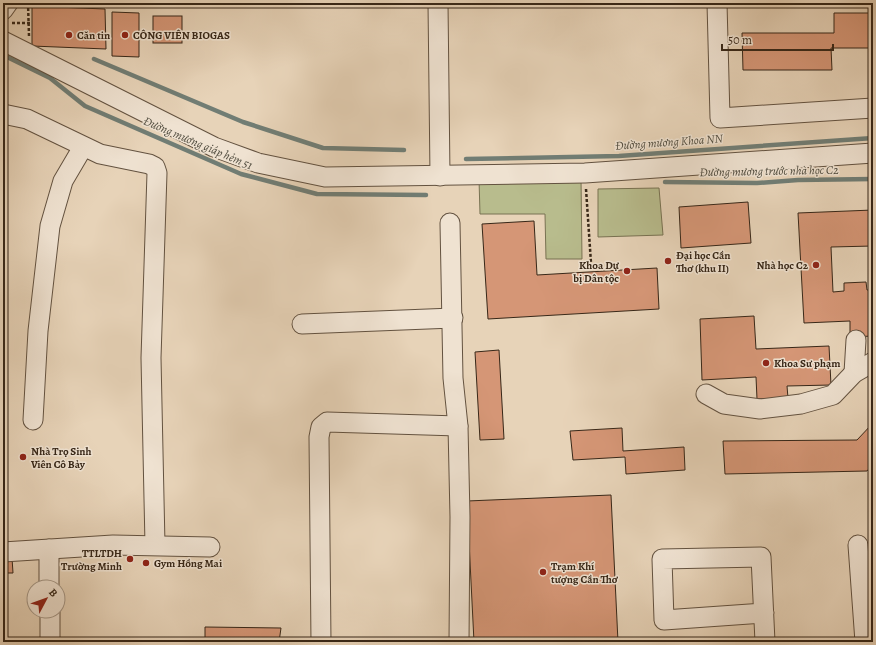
<svg xmlns="http://www.w3.org/2000/svg" width="876" height="645" viewBox="0 0 876 645" font-family="Alegreya,serif">
  <rect width="100%" height="100%" fill="#e7d3b8"/>
  <filter id="stains"><feTurbulence type="fractalNoise" baseFrequency=".005" numOctaves="4"/><feColorMatrix values="0 0 0 0 .2 0 0 0 0 .09 0 0 0 0 .02 0 0 0 .5 -.17"/></filter>
  <radialGradient id="worn" r=".72"><stop offset=".6" stop-color="#630" stop-opacity="0"/><stop offset="1" stop-color="#630" stop-opacity=".3"/></radialGradient>
  <g fill="#b8bc8d" stroke="#787252">
    <path d="M581,178L582,259H546L545,214H480L479,179Z"/>
    <path d="M659,188L663,235L598,237V189Z"/>
  </g>
  <g fill="none" stroke-linecap="round" stroke-linejoin="round">
    <g stroke="#717d74" stroke-width="4.5">
      <path d="M3,55L50,78L85,106L241,174L317,194L426,195"/>
      <path d="M94,59L243,122L323,148L404,150"/>
      <path d="M466,159L619,156L873,138"/>
      <path d="M665,182L757,183L798,180L873,179"/>
    </g>
  </g>
  <g fill="#d59676" stroke="#372718">
    <path d="M32,6L105,9L106,49L32,46Z"/>
    <path d="M112,12L139,13V57L112,56Z"/>
    <path d="M834,13H873V48H831L832,70H743L742,33H834Z"/>
    <rect x="153" y="16" width="29" height="27"/>
    <path d="M748,202L751,243L681,248L679,207Z"/>
    <path d="M873,210V246L831,247L833,292L844,291V283L866,282L867,290H873V336L850,337V321L804,323L798,213Z"/>
    <path d="M534,221L537,275L657,268L659,309L488,319L482,224Z"/>
    <path d="M754,316L756,349L829,346L831,385L787,386L788,398L757,399L756,377L702,380L700,319Z"/>
    <path d="M499,350L504,439L480,440L475,352Z"/>
    <path d="M873,423V464L867,471L725,474L723,441L857,440Z"/>
    <path d="M622,428L623,451L684,447L685,470L626,474L625,457L573,460L570,431Z"/>
    <path d="M611,495L618,642H474L467,501Z"/>
    <path d="M3,558H12L13,573H3Z"/>
    <path d="M205,627L281,628L279,642H205Z"/>
  </g>
  <g fill="none" stroke-linecap="round" stroke-linejoin="round">
    <defs>
      <g id="minor">
        <path d="M438,3L440,176"/>
        <path d="M717,3L720,118L873,108"/>
        <path d="M3,10L8,3"/>
        <path d="M3,41L214,147L258,163L325,177L585,173L873,153"/>
        <path d="M3,114L27,119L100,154L149,164L155,167L157,173L151,358L155,545"/>
        <path d="M450,223L453,378L458,426L460,517L459,642"/>
        <path d="M302,324L453,318"/>
        <path d="M854,373L856,340"/>
        <path d="M706,394L724,404L760,409L801,404L833,395L854,373L873,362"/>
        <path d="M33,420L38,331L50,226L63,181L83,147"/>
        <path d="M858,545L865,642"/>
        <path d="M49,549V587"/>
        <path d="M3,552L113,545L210,547"/>
        <path d="M50,611V642"/>
        <path d="M764,613L664,620L662,559L761,557L765,642"/>
        <path d="M321,642L319,437L321,427L327,422L458,426"/>
      </g>
    </defs>
    <use href="#minor" stroke="#635240" stroke-width="21"/>
    <g stroke="#372718" stroke-width="2.5" stroke-dasharray="3 2" stroke-linecap="butt">
      <path d="M28,3L29,36"/>
      <path d="M12,23H32"/>
      <path d="M586,189L591,263"/>
    </g>
    <use href="#minor" stroke="#efe2d1" stroke-width="19"/>
  </g>
  <g fill="#8f2418" stroke="#efe2d1" stroke-width="1.5">
    <circle cx="69" cy="35" r="4"/>
    <circle cx="125" cy="35" r="4"/>
    <circle cx="668" cy="261" r="4"/>
    <circle cx="816" cy="265" r="4"/>
    <circle cx="627" cy="271" r="4"/>
    <circle cx="766" cy="363" r="4"/>
    <circle cx="23" cy="457" r="4"/>
    <circle cx="130" cy="559" r="4"/>
    <circle cx="146" cy="563" r="4"/>
    <circle cx="543" cy="572" r="4"/>
  </g>
  <g text-anchor="middle" stroke-width="3" stroke-linejoin="round" paint-order="stroke">
    <g font-size="11" font-weight="bold" fill="#372718" stroke="#efe2d1" text-anchor="start">
      <text x="77" y="39">Căn tin</text>
      <text x="133" y="39">CÔNG VIÊN BIOGAS</text>
      <text x="676" y="259">Đại học Cần<tspan x="676" dy="13">Thơ (khu II)</tspan></text>
      <text x="619" y="269" text-anchor="end">Khoa Dự<tspan x="619" dy="13">bị Dân tộc</tspan></text>
      <text x="808" y="269" text-anchor="end">Nhà học C2</text>
      <text x="774" y="367">Khoa Sư phạm</text>
      <text x="31" y="455">Nhà Trọ Sinh<tspan x="31" dy="13">Viên Cô Bảy</tspan></text>
      <text x="122" y="557" text-anchor="end">TTLTDH<tspan x="122" dy="13">Trường Minh</tspan></text>
      <text x="154" y="567">Gym Hồng Mai</text>
      <text x="551" y="570">Trạm Khí<tspan x="551" dy="13">tượng Cần Thơ</tspan></text>
    </g>
    <g font-size="12" font-style="italic" fill="#4f4b3e" stroke="#efe2d1">
      <text transform="translate(669 142) rotate(-4)" y="4">Đường mương Khoa NN</text>
      <text transform="translate(198 143) rotate(23)" y="4">Đường mương giáp hẻm 51</text>
      <text transform="translate(769 171) rotate(-1)" y="4">Đường mương trước nhà học C2</text>
    </g>
  </g>
  <rect width="876" height="645" fill="none" stroke="#e7d3b8" stroke-width="16"/>
  <rect x="4" y="4" width="868" height="637" fill="none" stroke="#372718" stroke-width="2"/>
  <rect x="8" y="8" width="860" height="629" fill="none" stroke="#372718"/>
  <g transform="translate(46 599) rotate(49)"><circle r="19" fill="#efe2d1" stroke="#a59787"/>
  <path d="M0-3L7 15L0 10L-7 15Z" fill="#8f2418"/>
  <text y="-6" font-size="11" font-weight="bold" text-anchor="middle" fill="#372718">B</text>
  </g>
  <path d="M722 44v6h111v-6" fill="none" stroke="#372718" stroke-width="2"/>
  <text x="728" y="44" font-size="12" fill="#372718" stroke="#efe2d1" stroke-width="3" paint-order="stroke">50 m</text>
  <rect width="100%" height="100%" filter="url(#stains)"/>
  <rect width="100%" height="100%" fill="url(#worn)"/>
</svg>
